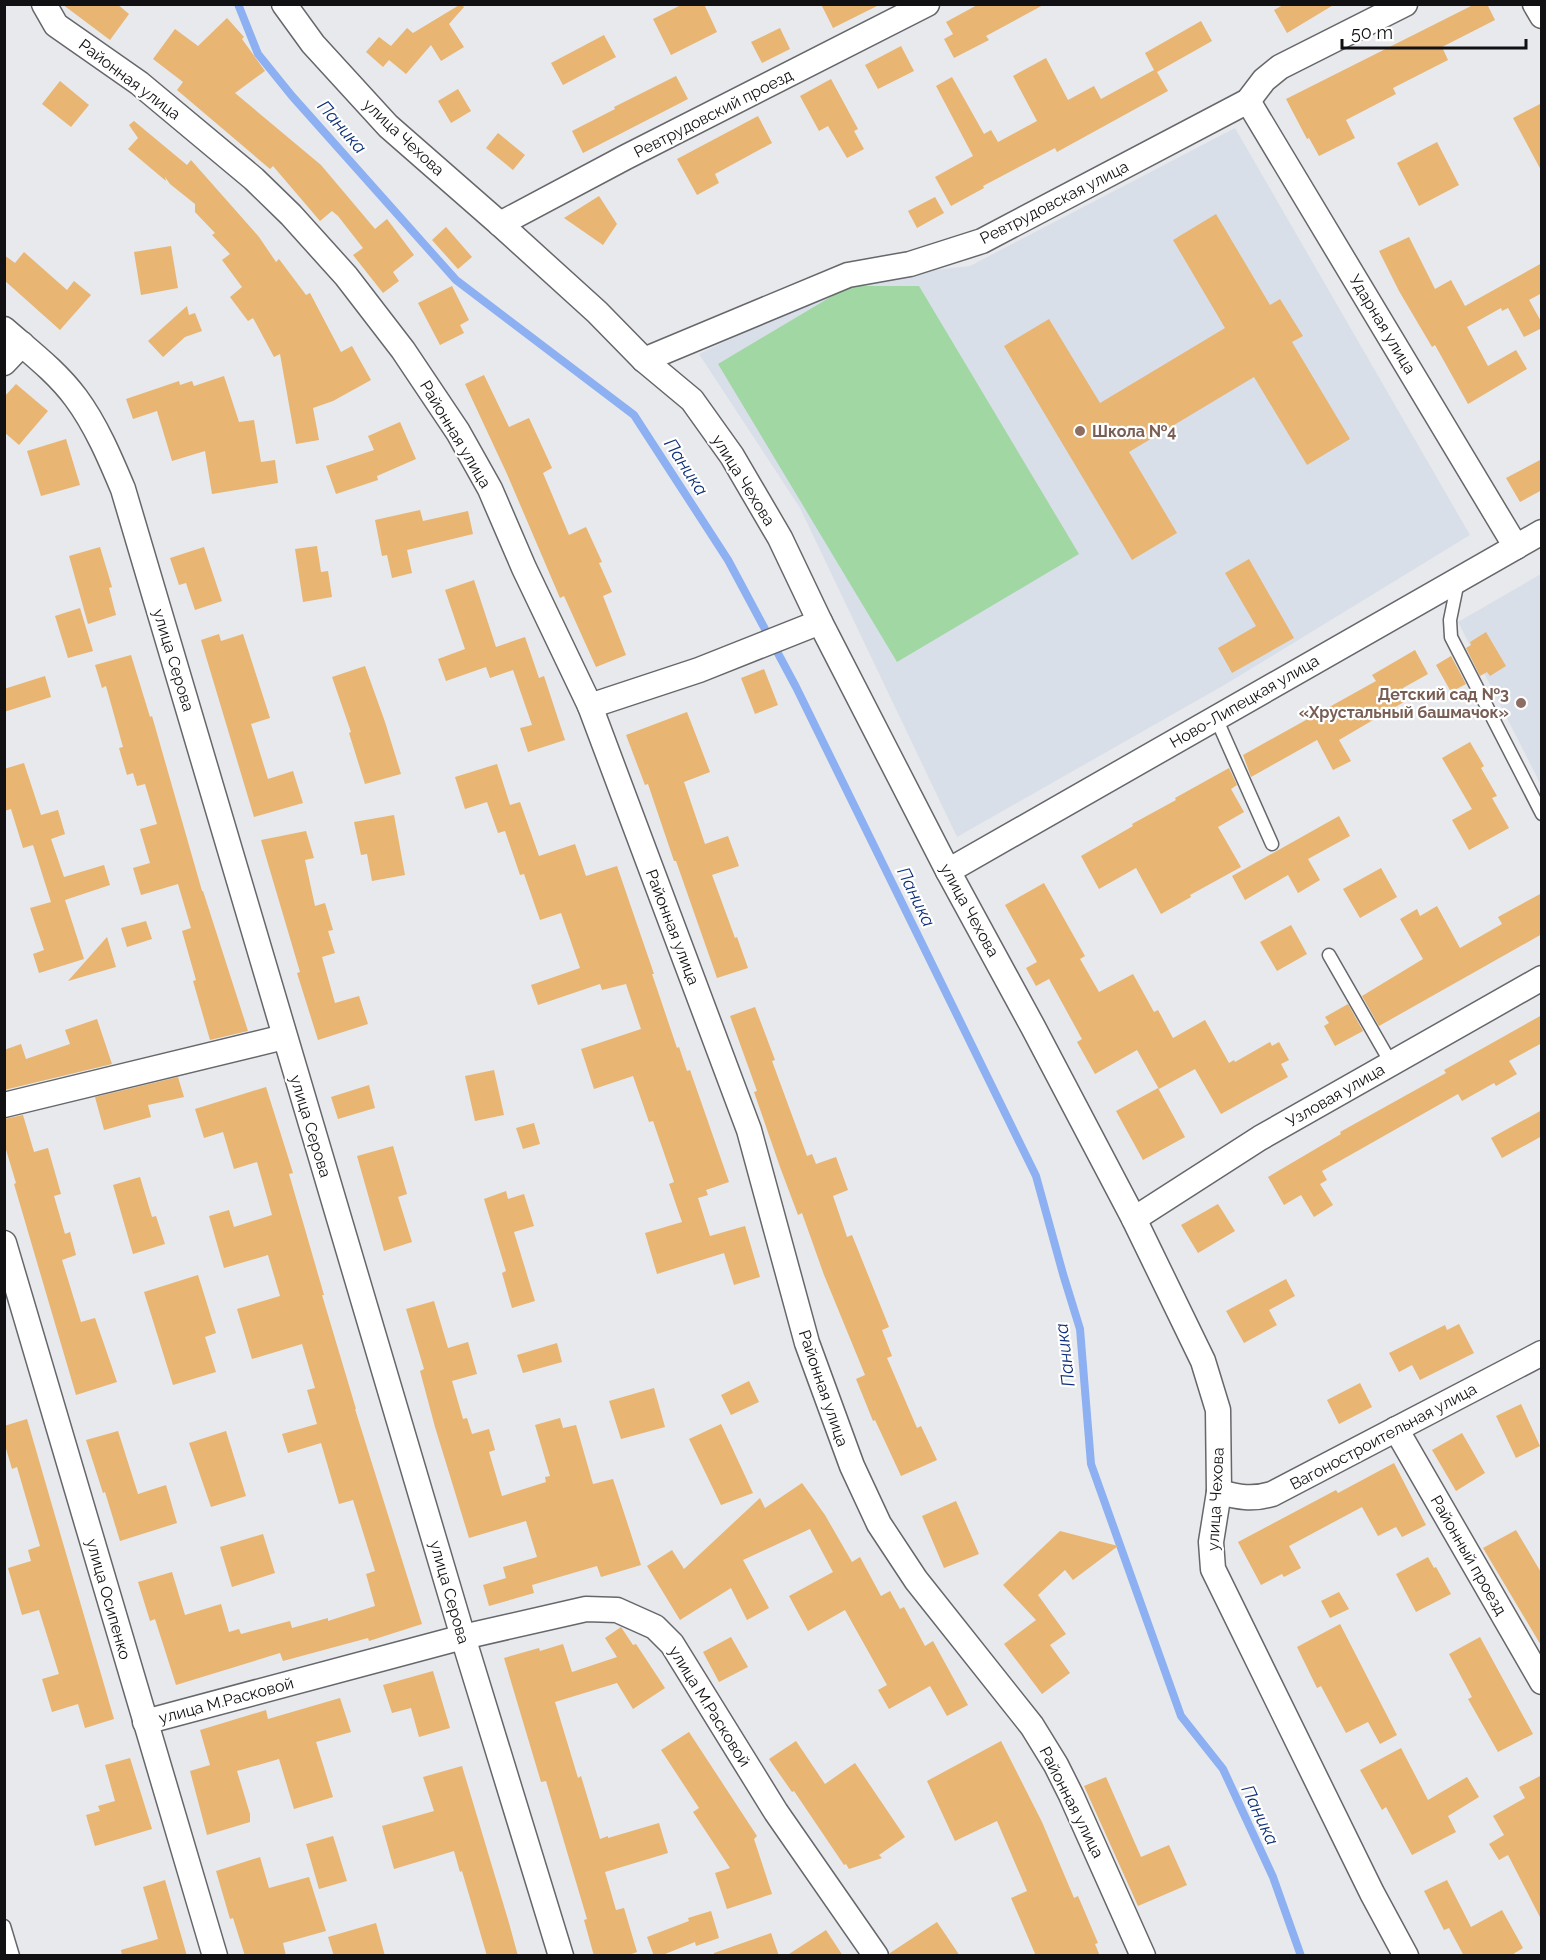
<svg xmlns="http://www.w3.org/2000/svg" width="1546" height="1960" viewBox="0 0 1546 1960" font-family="Raleway,sans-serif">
  <rect width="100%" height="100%" fill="#e7e9ec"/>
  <g fill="#d9dfe9">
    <path d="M1235,128L1470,535L1226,684L957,837L800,508L699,354L855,279L970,266Z"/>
    <path d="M1541,574V785L1458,622Z"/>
  </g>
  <path fill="#a1d7a2" d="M849,286H919L1079,554L897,662L718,364Z"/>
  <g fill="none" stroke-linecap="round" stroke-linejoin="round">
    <path stroke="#8db0f2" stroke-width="8" d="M238,4L258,54L292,96L456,280L634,415L728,560L796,687L1036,1176L1063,1274L1080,1329L1091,1464L1181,1716L1223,1769L1273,1877L1301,1956"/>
  </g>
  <g fill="#e8b572">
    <path d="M62,4H117L129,14L110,40Z"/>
    <path d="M461,4L464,7L449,24L464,47L441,61L431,45L406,74L389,60L383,67L366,52L379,37L391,46L407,28L413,33Z"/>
    <path d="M683,4H704L717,32L671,55L653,19Z"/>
    <path d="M821,4H881L833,28Z"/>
    <path d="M979,4H1045L986,36L989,40L954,58L944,39L953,34L946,22Z"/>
    <path d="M1285,4H1335L1287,33L1274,10Z"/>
    <path d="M1475,4H1487L1495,20L1442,47L1448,60L1393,88L1396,94L1346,120L1355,138L1319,156L1309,138L1307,139L1286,99Z"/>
    <path d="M227,18L244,37L242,39L265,71L235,93L321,165L375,229L387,219L414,255L393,272L399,281L383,293L353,255L363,248L338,216L332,211L320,221L273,166L270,169L177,90L183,82L153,59L175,29L198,46Z"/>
    <path d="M1201,21L1212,41L1157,72L1168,91L1057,152L1055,148L983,186L984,188L951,206L935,177L973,156L936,86L952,77L984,134L991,130L998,142L1037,121L1013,76L1046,58L1068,100L1094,86L1101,99L1154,70L1145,53Z"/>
    <path d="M780,28L790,49L762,63L751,42Z"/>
    <path d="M604,35L616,57L563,85L551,63Z"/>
    <path d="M901,46L914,71L878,89L865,65Z"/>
    <path d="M676,76L688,99L583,153L572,131L615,109L614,107Z"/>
    <path d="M831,79L858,129L854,131L864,149L847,158L828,126L819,131L800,96Z"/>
    <path d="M60,81L89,105L71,127L42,104Z"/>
    <path d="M458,89L471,111L451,123L438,101Z"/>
    <path d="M1542,103V172L1513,118Z"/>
    <path d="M758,116L772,143L715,174L719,183L697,195L677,159Z"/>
    <path d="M134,121L187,165L191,160L259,237L276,262L279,259L306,295L310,293L341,352L352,346L371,380L333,401L313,408L319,440L296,444L280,354L274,357L253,318L248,321L230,297L242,287L222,260L230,254L212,235L215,233L195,212V204L170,184L165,177L166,181L128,149L138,138L129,125Z"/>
    <path d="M498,133L525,155L513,170L486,148Z"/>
    <path d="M1437,142L1459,185L1419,206L1397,163Z"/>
    <path d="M599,196L617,224L603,245L564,218Z"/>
    <path d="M935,197L944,213L917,228L908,211Z"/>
    <path d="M1216,214L1270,305L1280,299L1303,336L1292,342L1350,439L1307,465L1254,377L1129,452L1177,533L1132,560L1004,346L1049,319L1100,403L1225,328L1173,240Z"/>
    <path d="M446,227L472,257L458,269L432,240Z"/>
    <path d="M1409,237L1435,289L1451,280L1465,306L1542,263V293L1529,300L1542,323V328L1524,337L1508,308L1502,311L1501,308L1467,327L1488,366L1516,350L1527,369L1468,404L1435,345L1432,347L1399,291L1379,251Z"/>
    <path d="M171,246L178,288L141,295L134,252Z"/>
    <path d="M24,252L67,290L74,281L91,295L60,330L4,280V255L15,263Z"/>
    <path d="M452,286L469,320L460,325L464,333L440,345L418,303Z"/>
    <path d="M187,306L189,315L195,313L202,331L185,337L163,357L148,341Z"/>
    <path d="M484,375L509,427L529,418L552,468L543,473L569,535L586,527L602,562L599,563L612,592L603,596L626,655L596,667L564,596L560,598L507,474L465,384Z"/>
    <path d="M224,376L239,422L254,420L261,462L275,460L278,483L212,494L205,451L172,461L157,411L133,419L126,399L179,381L180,385L192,381L194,386Z"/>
    <path d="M16,384L48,411L19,445L4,432V397Z"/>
    <path d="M400,422L416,459L377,476L378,480L336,494L326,466L374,450L368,436Z"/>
    <path d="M66,439L80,485L41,496L27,451Z"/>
    <path d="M1542,459V490L1520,502L1506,478Z"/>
    <path d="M420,510L423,521L468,511L473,534L407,550L412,573L392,578L387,555L382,556L375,520Z"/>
    <path d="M317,546L321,572L328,571L332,597L303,602L295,549Z"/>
    <path d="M100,547L112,587L109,588L116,615L88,624L69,556Z"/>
    <path d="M204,547L222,601L195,610L186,583L179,585L170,558Z"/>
    <path d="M1249,559L1294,638L1232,673L1218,648L1256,626L1225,573Z"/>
    <path d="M474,580L496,647L525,637L539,678L544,676L565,740L528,752L520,728L532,725L513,670L490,678L486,667L446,681L438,659L465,649L445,590Z"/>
    <path d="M80,608L93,651L68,658L55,616Z"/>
    <path d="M1486,632L1506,666L1490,676L1487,672L1480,676L1466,648L1471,645L1470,642Z"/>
    <path d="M219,634L221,641L243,634L270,718L251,724L268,779L293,771L303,803L254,817L201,640Z"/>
    <path d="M1415,650L1428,674L1403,688L1409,699L1339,740L1351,761L1333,770L1317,740L1251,777L1243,755L1376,681L1372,675Z"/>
    <path d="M131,655L150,717L152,716L202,891H203L248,1031L210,1040L193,981L196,980L182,931L191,928L178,884L141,895L133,868L150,863L140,829L157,824L145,784L137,786L133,773L127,775L119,748L123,747L106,686L102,688L95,665Z"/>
    <path d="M1451,656L1466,684L1451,692L1436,665Z"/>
    <path d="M365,666L385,722L401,774L365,784L349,733L351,732L332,677Z"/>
    <path d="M764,669L778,705L755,714L741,678Z"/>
    <path d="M45,676L51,697L4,712V689Z"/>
    <path d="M687,712L710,772L684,782L705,844L728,836L739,866L712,875L735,938L737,937L748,968L717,978L676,861H674L648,784L645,785L626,735Z"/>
    <path d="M1470,742L1484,766L1481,768L1497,796L1492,798L1509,828L1469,850L1452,820L1472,809L1442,758Z"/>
    <path d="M24,763L41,815L58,810L65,834L51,839L64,877L104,865L110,885L65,900L84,959L39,973L33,954L44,950L30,908L51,902L33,845L23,848L11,809L4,811V769Z"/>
    <path d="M497,764L510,805L520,802L539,856L575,844L586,876L617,866L654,974H652L677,1048L679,1047L687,1071L690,1070L729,1182L706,1190L708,1195L698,1198L710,1236L745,1226L760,1277L734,1285L724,1253L657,1274L645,1233L682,1222L669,1184L674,1182L653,1121L649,1122L633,1076L594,1089L581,1049L641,1029L626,984L602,990L600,984L538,1005L531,985L580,968L561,913L540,920L524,874L520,875L505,831L498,833L487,802L465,809L455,777Z"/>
    <path d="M1229,768L1237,785L1231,789L1244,812L1218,827L1241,867L1190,895L1191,897L1161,914L1136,868L1099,889L1081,856L1133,826L1132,824L1176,800L1175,798Z"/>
    <path d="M394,815L405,875L372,881L367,854L361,855L354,822Z"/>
    <path d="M1339,816L1350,836L1308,859L1320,880L1298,893L1288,875L1245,900L1232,876Z"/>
    <path d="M306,831L314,858L305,860L315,906L325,903L333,930L328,931L335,953L322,957L335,1003L359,996L368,1024L318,1040L297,973L300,972L261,840Z"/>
    <path d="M1381,868L1397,897L1360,918L1343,889Z"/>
    <path d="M1044,883L1085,956L1080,959L1099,992L1133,974L1154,1012L1158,1010L1173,1038L1205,1020L1229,1063L1234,1060L1235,1062L1270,1042L1272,1046L1279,1042L1289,1060L1281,1064L1288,1077L1221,1114L1195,1069L1159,1089L1137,1050L1095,1074L1077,1042L1082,1039L1049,979L1036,986L1026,968L1037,962L1005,905Z"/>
    <path d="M1542,893V934L1379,1026L1362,996L1423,959L1400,919L1417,909L1420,916L1437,906L1460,948L1502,924L1498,917Z"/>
    <path d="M146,921L152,939L127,947L121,928Z"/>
    <path d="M1291,925L1307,954L1277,971L1260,942Z"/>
    <path d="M107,937L116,967L68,981Z"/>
    <path d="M1348,1004L1363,1031L1335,1046L1324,1026L1329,1023L1325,1017Z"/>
    <path d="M755,1007L775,1060L772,1061L807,1156L812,1154L816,1164L836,1157L848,1190L833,1196L847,1237L852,1235L889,1327L882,1330L892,1356L887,1358L917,1428L921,1426L937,1460L901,1476L875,1420L873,1421L856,1379L865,1375L824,1275L802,1213L798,1215L780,1167L754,1092L757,1091L730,1016Z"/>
    <path d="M1542,1015V1043L1509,1061L1517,1074L1496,1086L1494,1083L1462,1101L1458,1094L1322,1171L1327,1180L1320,1184L1333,1205L1314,1217L1301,1195L1284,1205L1268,1177L1341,1134L1340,1132L1446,1073L1444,1070Z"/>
    <path d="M97,1019L112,1064L4,1090V1050L21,1044L26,1059L70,1044L65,1030Z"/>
    <path d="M494,1070L504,1115L475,1121L465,1076Z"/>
    <path d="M178,1077L184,1097L148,1105L151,1117L104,1130L95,1097Z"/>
    <path d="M369,1085L375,1108L338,1119L331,1097Z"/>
    <path d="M266,1087L293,1173L289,1174L324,1295H322L356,1409H355L422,1624L369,1641L368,1638L283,1661L280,1653L176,1685L155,1619L150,1621L138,1582L172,1572L185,1615L221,1604L229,1632L239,1629L241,1634L290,1621L292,1628L328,1618V1621L375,1606L366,1574L375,1571L353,1500L339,1504L321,1443L288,1453L282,1434L317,1424L307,1390L315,1388L302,1344L252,1359L237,1309L280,1296L268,1255L224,1268L209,1216L229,1210L234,1227L272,1215L257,1162L234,1169L223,1132L204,1138L195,1109Z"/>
    <path d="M1158,1088L1185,1137L1143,1160L1116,1111Z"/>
    <path d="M1542,1110V1136L1502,1158L1491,1138Z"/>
    <path d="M23,1115L34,1152L48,1148L61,1194L54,1196L65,1234L70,1232L76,1255L62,1260L81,1322L95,1318L117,1382L76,1395L14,1184L16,1183L4,1143V1119Z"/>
    <path d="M534,1123L540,1144L523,1149L516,1128Z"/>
    <path d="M393,1146L407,1194L398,1197L412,1242L384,1251L357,1156Z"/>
    <path d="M140,1177L152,1217L156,1216L165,1244L133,1254L113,1185Z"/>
    <path d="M506,1191L508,1199L524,1194L534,1226L514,1232L535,1301L512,1308L502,1273L506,1271L484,1199Z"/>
    <path d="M1218,1204L1235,1231L1198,1253L1181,1225Z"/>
    <path d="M198,1275L216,1333L205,1337L216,1372L173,1385L144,1292Z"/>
    <path d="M1286,1279L1295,1296L1269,1310L1277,1325L1244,1343L1226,1311Z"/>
    <path d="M434,1301L448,1348L468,1342L477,1374L452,1381L463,1419L467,1418L472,1434L489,1429L495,1450L489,1452L502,1496L546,1482L545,1477L550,1476L535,1425L560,1418L563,1428L576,1425L593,1484L613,1479L641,1565L601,1577L597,1566L532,1585L534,1593L489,1606L483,1585L506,1578L503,1567L537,1557L526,1521L469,1538L435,1427L420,1371L424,1369L406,1309Z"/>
    <path d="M1459,1324L1474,1353L1420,1380L1412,1365L1399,1372L1389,1353L1445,1325L1447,1330Z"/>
    <path d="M557,1343L562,1362L523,1373L517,1355Z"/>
    <path d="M749,1381L759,1402L731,1415L721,1395Z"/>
    <path d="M1360,1383L1372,1407L1339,1424L1327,1400Z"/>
    <path d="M654,1388L665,1427L621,1439L609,1401Z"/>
    <path d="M1521,1404L1540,1446L1516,1458L1496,1416Z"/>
    <path d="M27,1419L114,1719L85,1728L78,1704L52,1712L42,1679L59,1674L39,1610L22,1615L8,1568L31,1561L28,1550L40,1546L17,1467L12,1469L4,1442V1426Z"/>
    <path d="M721,1424L753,1493L721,1505L689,1439Z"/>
    <path d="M118,1431L138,1494L166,1485L177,1523L120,1541L105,1492L103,1493L86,1440Z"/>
    <path d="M226,1431L246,1496L211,1507L189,1443Z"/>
    <path d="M1462,1433L1485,1473L1456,1491L1432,1450Z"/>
    <path d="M1394,1463L1426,1525L1402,1537L1396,1527L1378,1536L1362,1507L1289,1546L1301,1568L1284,1577L1282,1574L1261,1585L1238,1542L1336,1490L1338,1493Z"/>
    <path d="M802,1483L825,1515L852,1562L860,1557L881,1596L890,1591L900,1609L904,1607L925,1646L933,1641L968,1705L947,1716L930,1686L889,1709L878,1690L887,1685L845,1610L808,1631L789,1596L833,1572L810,1529L743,1560L769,1608L747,1620L731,1588L680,1620L647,1566L672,1550L684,1569L760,1498L765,1508Z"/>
    <path d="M956,1501L979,1554L944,1568L922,1516Z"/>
    <path d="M1516,1530L1542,1574V1647L1483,1548Z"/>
    <path d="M1060,1531L1118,1546L1073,1580L1065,1570L1038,1595L1066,1634L1050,1645L1070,1673L1042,1694L1004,1644L1036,1620L1003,1585Z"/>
    <path d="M263,1534L275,1573L232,1587L220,1547Z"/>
    <path d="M1428,1557L1434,1568L1436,1567L1451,1594L1416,1612L1396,1574Z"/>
    <path d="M1339,1592L1349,1609L1330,1618L1321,1601Z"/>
    <path d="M1340,1624L1397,1735L1380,1744L1368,1722L1346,1733L1321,1686L1317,1688L1297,1647Z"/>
    <path d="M621,1627L633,1645L636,1644L665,1688L633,1709L617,1683L555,1702L578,1778L581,1776L600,1839L608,1836V1838L659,1823L668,1853L605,1872L616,1910L624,1908L637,1952L626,1956H594L584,1920L587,1919L546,1781L541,1782L504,1658L539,1648L540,1651L563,1644L572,1672L617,1657L605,1638Z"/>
    <path d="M731,1637L748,1667L719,1682L703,1652Z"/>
    <path d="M1480,1637L1533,1734L1498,1752L1468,1699L1472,1697L1449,1654Z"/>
    <path d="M433,1671L450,1728L419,1737L411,1708L392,1713L383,1685Z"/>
    <path d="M340,1698L351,1732L316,1742L333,1797L294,1809L279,1759L237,1771L250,1814V1822L207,1835L190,1771L210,1765L200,1730L266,1710L268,1719Z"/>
    <path d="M689,1732L757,1836L754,1839L772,1894L727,1909L715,1873L730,1868L693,1812L699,1808L661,1750Z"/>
    <path d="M796,1741L825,1784L855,1763L905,1837L879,1855L882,1858L849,1869L846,1864L844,1865L794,1791L792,1792L769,1759Z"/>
    <path d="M1001,1741L1042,1822L1074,1898L1078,1896L1098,1943L1095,1944L1100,1956H1036L1011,1898L1027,1891L997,1821L955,1841L927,1781Z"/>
    <path d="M1401,1748L1428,1800L1467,1777L1479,1797L1448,1816L1456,1832L1412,1855L1386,1807L1382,1810L1360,1770Z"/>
    <path d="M130,1758L152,1829L95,1846L86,1815L100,1811L98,1806L115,1801L105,1765Z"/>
    <path d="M462,1766L509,1923L518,1956H487L462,1871L460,1872L454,1851L394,1869L382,1826L434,1811L423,1777Z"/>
    <path d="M1542,1775V1921L1508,1855L1499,1860L1489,1844L1504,1835L1493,1816L1525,1798L1519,1787Z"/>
    <path d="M1106,1777L1141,1857L1169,1845L1187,1885L1138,1906L1084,1786Z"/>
    <path d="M333,1836L347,1881L319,1889L306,1844Z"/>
    <path d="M260,1857L269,1888L309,1877L326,1931L283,1943L286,1956H245L233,1918L230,1919L216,1871Z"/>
    <path d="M165,1880L187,1956H122L121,1950L158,1939L143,1887Z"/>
    <path d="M1447,1880L1471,1927L1502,1910L1523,1948L1510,1956H1464L1449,1928L1444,1930L1424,1891Z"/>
    <path d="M711,1911L719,1938L696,1946L695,1942L660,1956H654L647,1937L689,1921L688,1918Z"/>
    <path d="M937,1922L960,1956H890V1953Z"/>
    <path d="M376,1923L385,1956H334L328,1937Z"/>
    <path d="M826,1930L843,1956H786Z"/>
    <path d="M771,1933L779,1956H714V1953Z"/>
  </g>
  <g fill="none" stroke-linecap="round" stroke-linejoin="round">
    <defs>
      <g id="lane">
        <path d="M1458,581L1450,620L1451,637L1542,814"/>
        <path d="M1216,718L1272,844"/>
        <path d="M1329,955L1391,1063"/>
        <path d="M4,1926L13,1956"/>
      </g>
      <g id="street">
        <path d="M44,4L56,25L139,83L254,179L291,215L346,276L403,350L458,432L490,489L524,568L590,706L749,1130L807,1343L852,1466L879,1524L916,1580L1032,1726L1056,1765L1071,1795L1143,1956"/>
        <path d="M284,4L313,44L388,126L500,224L597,312L644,360L692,400L732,456L780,538L820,622L948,871L1033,1027L1134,1219L1203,1361L1218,1410L1219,1492L1211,1542L1213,1569L1372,1893L1406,1956"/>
        <path d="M1535,4L1542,16"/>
        <path d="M1248,101L1516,547"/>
        <path d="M500,224L626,157L927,4"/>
        <path d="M4,329C29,351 56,371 76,398C96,425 110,458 123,489L463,1637L561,1956"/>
        <path d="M644,360L848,275L910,264L982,241L1248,101L1264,80L1280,67L1405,4"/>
        <path d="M4,363L22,344"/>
        <path d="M590,706L699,670L820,622"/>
        <path d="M948,871L1542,532"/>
        <path d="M4,1105L284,1037"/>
        <path d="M1134,1219L1260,1138L1542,978"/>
        <path d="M4,1243L215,1956"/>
        <path d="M1396,1429L1542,1682"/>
        <path d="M1219,1492C1238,1497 1252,1500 1272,1494L1542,1353"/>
        <path d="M145,1722L463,1637L586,1609L617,1610L655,1627L672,1644L776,1812L876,1956"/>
      </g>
    </defs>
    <use href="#lane" stroke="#66676a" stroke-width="15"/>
    <use href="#street" stroke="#66676a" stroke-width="27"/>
    <use href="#lane" stroke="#fff" stroke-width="12"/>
    <use href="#street" stroke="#fff" stroke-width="24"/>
  </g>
  <g fill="#8d6e63" stroke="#fff" stroke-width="2">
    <circle cx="1080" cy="431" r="6"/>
    <circle cx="1521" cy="703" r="6"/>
  </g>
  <g text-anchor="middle" stroke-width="4.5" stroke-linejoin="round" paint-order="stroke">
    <g font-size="16" fill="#111113" stroke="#fff">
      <text transform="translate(130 79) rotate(37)" y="6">Районная улица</text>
      <text transform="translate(713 113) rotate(-27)" y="6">Ревтрудовский проезд</text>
      <text transform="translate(404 137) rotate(43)" y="6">улица Чехова</text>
      <text transform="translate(1054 202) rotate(-27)" y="6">Ревтрудовская улица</text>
      <text transform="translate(1383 324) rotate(59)" y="6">Ударная улица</text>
      <text transform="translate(456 434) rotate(59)" y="6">Районная улица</text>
      <text transform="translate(744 480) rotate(58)" y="6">улица Чехова</text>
      <text transform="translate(174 660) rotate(73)" y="6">улица Серова</text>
      <text transform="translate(1244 701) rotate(-30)" y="6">Ново-Липецкая улица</text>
      <text transform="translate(970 910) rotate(61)" y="6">улица Чехова</text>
      <text transform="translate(673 927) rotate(69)" y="6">Районная улица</text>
      <text transform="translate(1335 1095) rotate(-30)" y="6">Узловая улица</text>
      <text transform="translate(311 1126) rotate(73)" y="6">улица Серова</text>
      <text transform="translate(824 1388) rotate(71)" y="6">Районная улица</text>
      <text transform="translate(1383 1436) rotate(-28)" y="6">Вагоностроительная улица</text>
      <text transform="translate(1215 1499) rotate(-87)" y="6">улица Чехова</text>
      <text transform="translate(1469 1555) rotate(60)" y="6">Районный проезд</text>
      <text transform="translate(450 1592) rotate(74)" y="6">улица Серова</text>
      <text transform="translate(109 1599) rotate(74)" y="6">улица Осипенко</text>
      <text transform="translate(226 1700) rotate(-15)" y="6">улица М.Расковой</text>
      <text transform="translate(710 1706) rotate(58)" y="6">улица М.Расковой</text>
      <text transform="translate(1072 1802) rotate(63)" y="6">Районная улица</text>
    </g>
    <g font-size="16" font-weight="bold" fill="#785e54" stroke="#fff" text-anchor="start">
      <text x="1092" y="437">Школа №4</text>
      <text x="1509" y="700" text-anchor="end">Детский сад №3<tspan x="1509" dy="18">«Хрустальный башмачок»</tspan></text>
    </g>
    <g font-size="18" font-style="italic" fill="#0e2f7a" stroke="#fff">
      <text transform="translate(342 127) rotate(49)" y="6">Паника</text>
      <text transform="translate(686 467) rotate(57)" y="6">Паника</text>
      <text transform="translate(916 897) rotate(64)" y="6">Паника</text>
      <text transform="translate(1065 1355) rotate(-97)" y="6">Паника</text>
      <text transform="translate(1260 1815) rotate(65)" y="6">Паника</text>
    </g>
  </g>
  <rect width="1546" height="1960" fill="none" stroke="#111113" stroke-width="12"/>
  <path d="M1342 39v9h184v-9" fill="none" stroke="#111113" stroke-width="3"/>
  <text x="1351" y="39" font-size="18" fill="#111113" stroke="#ffffff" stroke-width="4.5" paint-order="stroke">50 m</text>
</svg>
